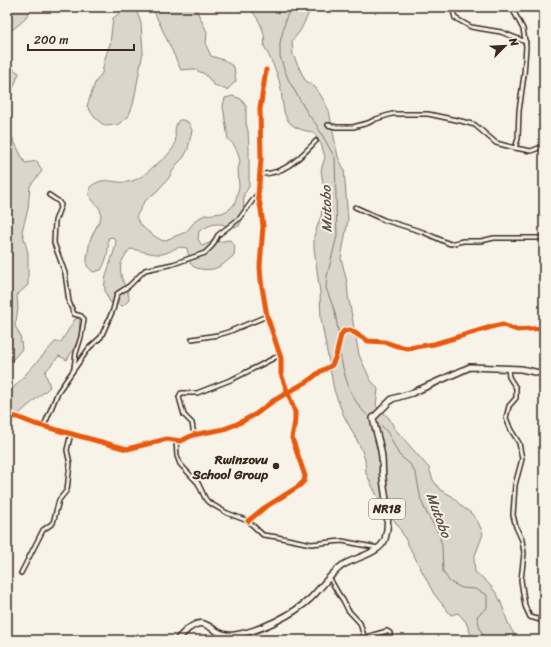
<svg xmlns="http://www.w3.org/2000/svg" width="551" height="647" viewBox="0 0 551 647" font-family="Sriracha,sans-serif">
  <rect width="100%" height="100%" fill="#f7f3e8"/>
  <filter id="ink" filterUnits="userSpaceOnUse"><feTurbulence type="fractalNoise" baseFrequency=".025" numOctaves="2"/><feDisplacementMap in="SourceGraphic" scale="8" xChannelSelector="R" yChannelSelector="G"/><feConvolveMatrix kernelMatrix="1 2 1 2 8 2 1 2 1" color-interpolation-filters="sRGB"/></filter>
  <g filter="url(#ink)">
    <g fill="#dbd6cb" stroke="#8b8074">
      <path d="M7,7H33L23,21L7,34Z"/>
      <path d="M123,7H135L141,23L143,52L133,105L128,117L117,125L105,126L95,118L87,106L95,83L102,73L105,58L110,44L113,18L123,11Z"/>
      <path d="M152,7H195L207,32L206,45L211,56L224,60L234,67L236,81L227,90L214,85L205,74L193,69L181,70Z"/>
      <path d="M248,7H312L300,31L292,41L293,55L305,80L316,88L323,99L329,111L338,157L344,169L348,220L341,258L347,282L348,295L359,355L370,379L378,389L376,406L389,418L395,429L429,468L433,480L440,490L452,496L461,506L471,513L478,522L483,534L474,558L475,572C485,579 495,589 500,600C506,615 507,627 519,640H473L466,622L458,613L451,615L434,594L399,527L377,496L366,473L365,460L361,448L343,414L334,390L321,319L320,293L314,248V236L321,216L323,203L324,190L321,170L325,157L321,144L313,132C305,131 296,129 290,123C281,114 283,96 280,84C277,71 270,58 264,46C267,32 258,17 248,7Z"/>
      <path d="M7,55L9,66L19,73L8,102L7,111Z"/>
      <path d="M233,96L241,99L246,106V123L248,131L249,149V187L244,194L243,218L239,226C226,230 227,223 217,224C211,224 205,228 199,231L198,239L202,246L209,243L230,240L235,246L234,255C229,260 221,267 213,269C207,270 194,270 190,263C189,260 188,252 187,248C175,245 173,252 162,254C152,255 141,250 130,249C118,264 118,271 126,288C128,292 129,295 129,300L123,306L110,302C108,298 106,294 105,290C102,278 115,255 116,241L113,237L108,238C109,250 107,260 101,270L93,272L87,266V258L90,240L101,217L100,209L89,196L90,187C105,175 112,184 128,182C141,180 149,170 159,162C161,160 164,159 166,157C169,153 174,148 175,144C177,135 172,129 179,120H183L188,122L192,130L188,149L184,157L177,164L168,179L157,191L144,202L136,217C142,229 152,235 163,241L186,232L197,219L205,215L222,213L230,209L235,203L239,187L238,169L240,161L238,153L234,145L228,139L223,106L225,98Z"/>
      <path d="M7,127L25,163L37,161L42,171L30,186L28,209L22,231L28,253V285L17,295L18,309L15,326L20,335L22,349L7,366Z"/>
      <path d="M80,318L79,339L67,360L59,356L45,372L50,387L7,424V395L55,342H61L75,319Z"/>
    </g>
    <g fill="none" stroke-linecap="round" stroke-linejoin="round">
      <g stroke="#84786c" stroke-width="1">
        <path d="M291,7L286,18L280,43V56L284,69L289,81L308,114L316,124L335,158L337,236L327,276L326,288L335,312L339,337"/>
        <path d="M339,350C345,376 348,397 368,416"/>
        <path d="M379,423L388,433L399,455L410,464L416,474L421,500L426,512L439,534L442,546L443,572L450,582L462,588L475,589L487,595V608L477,616L480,629L485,640"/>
      </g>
      <defs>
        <g id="minor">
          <path d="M452,7L455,18L471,27L501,32L526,42"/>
          <path d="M514,7V12L523,29L526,46L524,75L519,111L518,139L515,148"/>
          <path d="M328,125L336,127H353L368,123L376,119L392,114H428L461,121L475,125L496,143L515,148L531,151L544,146"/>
          <path d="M260,174C285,175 300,157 316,141"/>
          <path d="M49,195L58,201L61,205L55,221L54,243L65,273L69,302L74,314L81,316L84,319L81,337L76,353L74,368"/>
          <path d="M355,207L384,220L423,232L450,244L463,241H481L494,238H544"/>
          <path d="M192,339L218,335L228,332L267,316"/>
          <path d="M508,369L509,377L516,388V398L509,406L506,418L511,430L519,443L522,459L515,485L513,515L516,527L522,540L524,553L521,580L525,606L530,617L544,621"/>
          <path d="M7,416L17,417L35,424L127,449L167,439L181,441L193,435L224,429L237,424L256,414L273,401L308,381L321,371L329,367L332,365L336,356L341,335L344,331L350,330L368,341L385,342L397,346L408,348L434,344L498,325H503L517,330L544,328"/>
          <path d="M44,426L58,392L89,348L101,337L113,310L117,294L129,286L145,270L173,264L205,253L212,246L218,235L240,218L258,193"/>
          <path d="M194,435L192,423L184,415L179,397L181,393H197L233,379L280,355"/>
          <path d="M176,441L177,456L180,464L198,483L205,498L208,502L227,513L248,521L263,535L277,537L311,544L342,541L378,548"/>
          <path d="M248,521L264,508L299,486L304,481L305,476L292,438L295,421V412L281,374V358L267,316L261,281L260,266L263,226L261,209L258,196L261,159L260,109L266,70"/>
          <path d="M21,573L43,530L53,523L59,500L67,490L70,464L67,450L71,433"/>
          <path d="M329,577L338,593L343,600L348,610L360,623L364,636L366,637L387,631L390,633V640"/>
        </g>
        <path id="primary" d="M177,640C208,604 208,639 235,635C260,631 293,615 311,598C322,587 330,574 343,565C354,558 381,553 385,539C391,519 385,498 383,478C382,469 383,460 381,451C379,440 375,429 373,418L392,399L412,393L470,367L521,369L544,374"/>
      </defs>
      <use href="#minor" stroke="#3b2a1e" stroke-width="6"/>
      <use href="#primary" stroke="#3b2a1e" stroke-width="8"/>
      <use href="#minor" stroke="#f7f3e8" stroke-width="3"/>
      <use href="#primary" stroke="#f7f3e8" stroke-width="5"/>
      <defs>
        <g id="cycleway">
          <path d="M7,416L17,417L35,424L127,449L167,439L181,441L193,435L224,429L237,424L256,414L273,401L308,381L321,371L329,367L332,365L336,356L341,335L344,331L350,330L368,341L385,342L397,346L408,348L434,344L498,325H503L517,330L544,328"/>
          <path d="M248,521L264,508L299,486L304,481L305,476L292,438L295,421V412L281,374V358L267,316L261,281L260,266L263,226L261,209L258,196L261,159L260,109L266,70"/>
        </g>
      </defs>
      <use href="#cycleway" stroke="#f7f3e8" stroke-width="8"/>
      <use href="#cycleway" stroke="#e8590c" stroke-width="5"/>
    </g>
  </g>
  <circle fill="#3b2a1e" stroke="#f7f3e8" stroke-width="1.5" cx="276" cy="466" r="4"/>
  <g text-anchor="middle" stroke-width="4" stroke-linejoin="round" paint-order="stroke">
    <rect fill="#f7f3e8" stroke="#73665b" stroke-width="1" x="369" y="499" width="36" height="20" rx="3"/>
    <g font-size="12" font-weight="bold" fill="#3b2a1e">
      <text x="387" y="513">NR18</text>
    </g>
    <g font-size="13" font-weight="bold" fill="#3b2a1e" stroke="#f7f3e8" text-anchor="end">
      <text x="268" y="464">Rwinzovu<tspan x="268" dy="15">School Group</tspan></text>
    </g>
    <g font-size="14" font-style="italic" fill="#5f5145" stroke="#f7f3e8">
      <text transform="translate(326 209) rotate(-91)" y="5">Mutobo</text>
      <text transform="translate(439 515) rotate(70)" y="5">Mutobo</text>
    </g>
  </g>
  <rect width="551" height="647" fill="none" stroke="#f7f3e8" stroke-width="24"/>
  <rect x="12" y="12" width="527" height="623" fill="none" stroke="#3b2a1e" stroke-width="1.5" filter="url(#ink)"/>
  <g transform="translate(505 46) rotate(66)" stroke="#f7f3e8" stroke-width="3" paint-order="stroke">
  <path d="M0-3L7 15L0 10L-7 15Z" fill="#3b2a1e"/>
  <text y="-6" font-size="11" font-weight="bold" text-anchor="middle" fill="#3b2a1e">N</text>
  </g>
  <path d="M28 44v6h106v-6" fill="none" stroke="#3b2a1e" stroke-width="2"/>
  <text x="34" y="44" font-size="12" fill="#3b2a1e" stroke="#f7f3e8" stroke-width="3" paint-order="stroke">200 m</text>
</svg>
